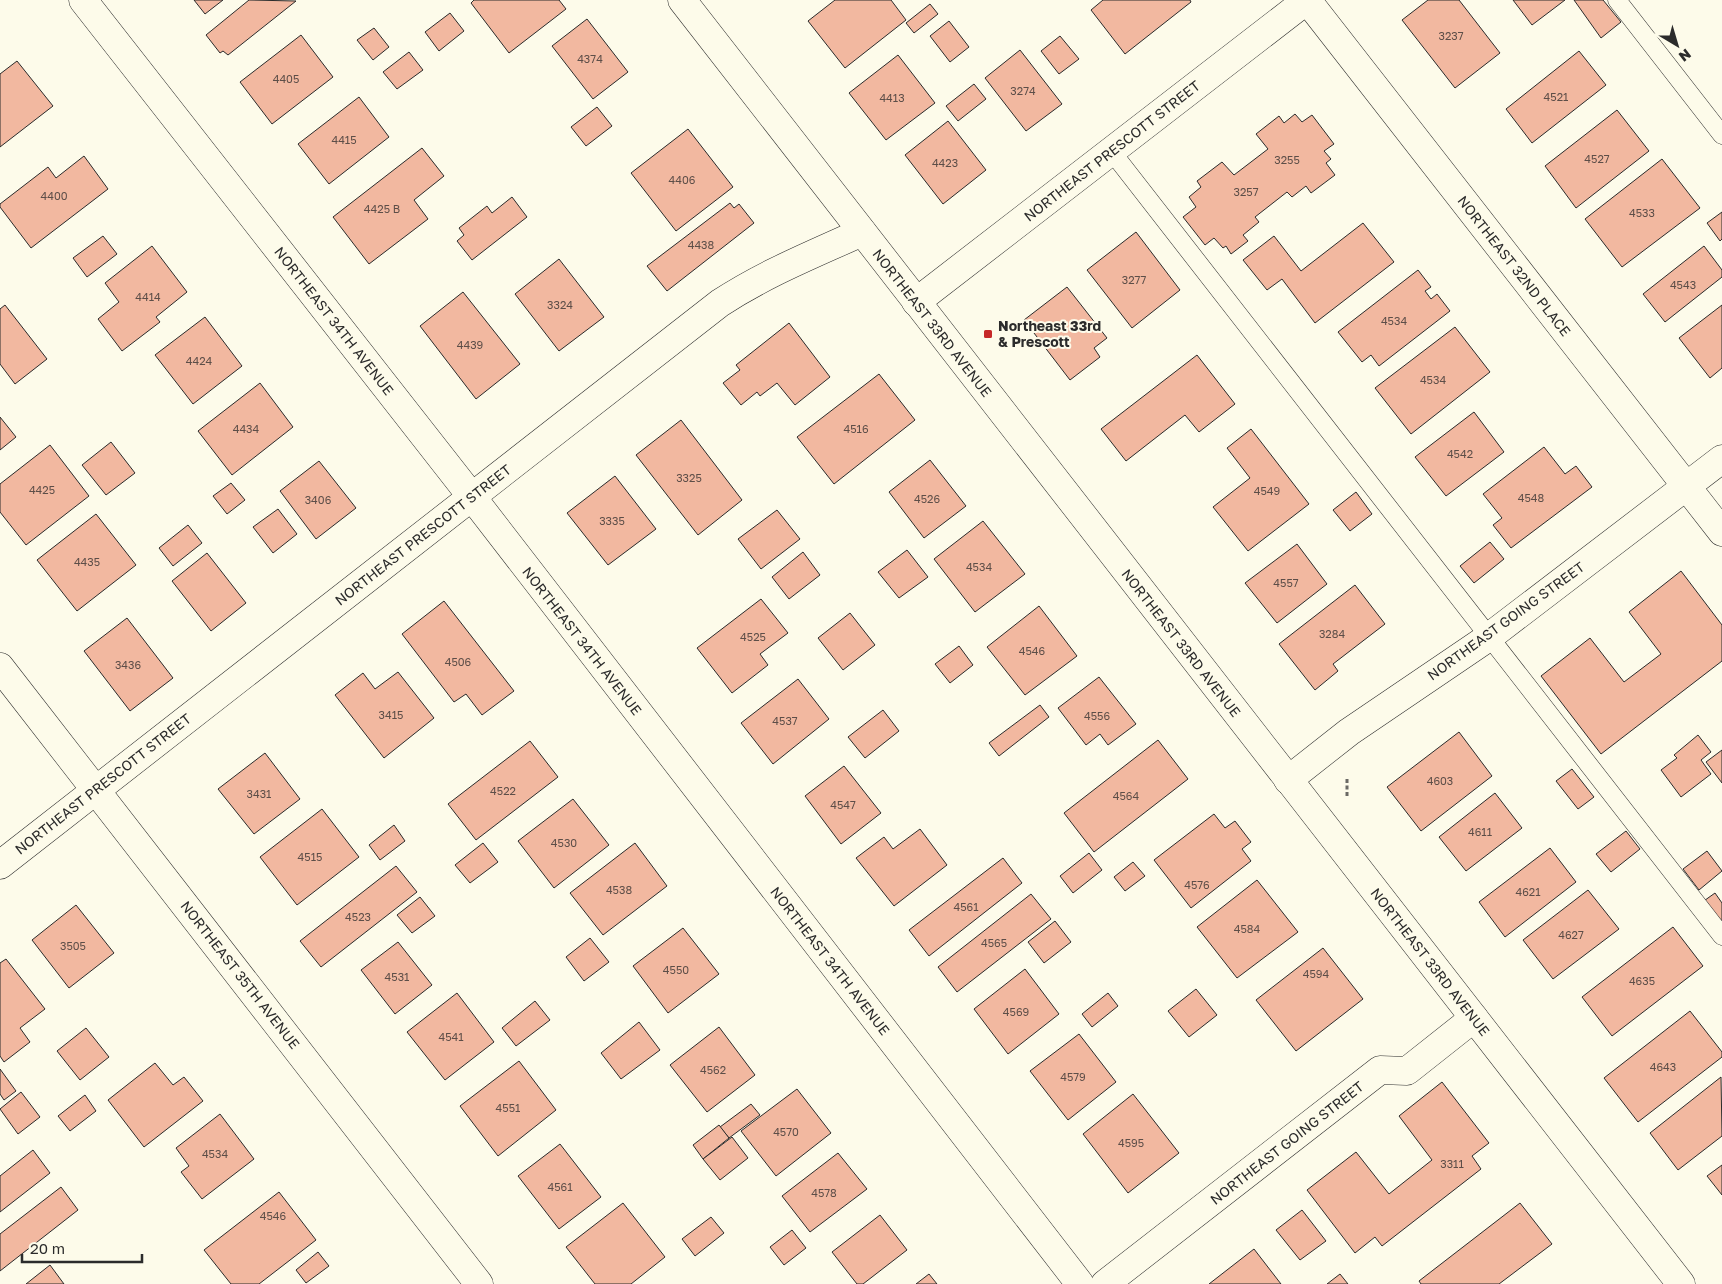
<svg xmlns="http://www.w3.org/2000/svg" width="1722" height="1284" viewBox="0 0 1722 1284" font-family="'Golos Text',sans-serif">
  <rect width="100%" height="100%" fill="#fdfbea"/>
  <g fill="#f2b8a0" stroke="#2b2b2b">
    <path d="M194,0H223L205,14Z"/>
    <path d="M249,0L296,1L228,55L223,51L220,53L206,35Z"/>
    <path d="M474,0H559L566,9L509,53L471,3Z"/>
    <path d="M835,0H891L906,20L845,68L808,21Z"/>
    <path d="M1103,0H1190L1191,2L1125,54L1091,10Z"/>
    <path d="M1428,0H1459L1500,53L1455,88L1402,20Z"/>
    <path d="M1513,0H1565L1532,25Z"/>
    <path d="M1574,0H1603L1621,22L1601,38Z"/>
    <path d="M930,4L938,14L914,33L906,23Z"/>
    <path d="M450,13L464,31L439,51L425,32Z"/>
    <path d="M587,19L628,72L593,99L552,46Z"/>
    <path d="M949,21L969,47L950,62L930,36Z"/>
    <path d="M374,28L389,47L373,60L357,40Z"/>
    <path d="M301,35L333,77L272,124L240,82Z"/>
    <path d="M1060,36L1079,59L1059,74L1041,51Z"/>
    <path d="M1020,50L1062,104L1026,131L985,78Z"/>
    <path d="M1579,51L1606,85L1532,143L1506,109Z"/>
    <path d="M409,52L423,70L397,89L383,72Z"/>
    <path d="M898,55L935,103L886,140L849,93Z"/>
    <path d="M17,61L53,106L0,147V74Z"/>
    <path d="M974,84L986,99L958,121L946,106Z"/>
    <path d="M359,97L389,137L329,184L298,144Z"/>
    <path d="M597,107L612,126L586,146L571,127Z"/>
    <path d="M1617,110L1649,151L1576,208L1545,166Z"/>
    <path d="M1295,114L1302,122L1312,115L1334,144L1324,151L1331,159L1326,163L1335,175L1311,193L1306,186L1292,197L1287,192L1255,217L1259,222L1243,235L1248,241L1231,254L1226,246L1223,248L1214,238L1205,245L1183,217L1196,207L1189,197L1201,187L1197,181L1222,162L1234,175L1268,149L1256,134L1279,116L1284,123Z"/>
    <path d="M948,121L986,170L943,204L905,155Z"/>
    <path d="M688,129L733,187L676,231L631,173Z"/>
    <path d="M422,148L444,176L414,200L428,219L369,264L333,217Z"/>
    <path d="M84,156L108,189L31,248L0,207V204L48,167L56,178Z"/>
    <path d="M1662,159L1700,208L1622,267L1585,219Z"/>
    <path d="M512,197L527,217L472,260L457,241L464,235L459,228L487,206L492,213Z"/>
    <path d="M730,203L734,208L739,204L754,223L667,291L647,266Z"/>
    <path d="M1722,212V239L1720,241L1707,223Z"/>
    <path d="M1363,223L1394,262L1315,323L1282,279L1267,290L1243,260L1274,236L1301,271Z"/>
    <path d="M1136,232L1180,290L1132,328L1087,270Z"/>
    <path d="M103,236L117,254L87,277L73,258Z"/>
    <path d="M152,246L187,292L156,317L160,322L122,351L98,319L119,302L105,283Z"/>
    <path d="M1704,246L1722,270V277L1665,322L1643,294Z"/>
    <path d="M559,259L604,317L559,351L515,294Z"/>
    <path d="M1418,270L1431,287L1425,291L1431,299L1437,294L1450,311L1379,366L1371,355L1362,362L1338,332Z"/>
    <path d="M1067,287L1107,338L1094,348L1100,357L1070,380L1024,320Z"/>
    <path d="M463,292L520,364L476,399L420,326Z"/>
    <path d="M5,305L47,359L15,384L0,364V309Z"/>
    <path d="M1722,305V368L1710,378L1679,338Z"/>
    <path d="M205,317L242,366L193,404L155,355Z"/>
    <path d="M789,323L830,377L795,405L777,383L760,396L757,392L741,405L723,383L740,370L736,365Z"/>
    <path d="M1455,327L1490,372L1411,434L1375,388Z"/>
    <path d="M1197,355L1235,404L1199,432L1185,415L1126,461L1101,429Z"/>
    <path d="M879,374L915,420L834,484L797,437Z"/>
    <path d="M260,383L293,427L232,475L198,431Z"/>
    <path d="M1474,412L1504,452L1446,496L1415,457Z"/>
    <path d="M0,417L16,437L0,450Z"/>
    <path d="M681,420L742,500L698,535L636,455Z"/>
    <path d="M1251,429L1309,504L1248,551L1213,507L1250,478L1227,448Z"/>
    <path d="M111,442L135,473L106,495L82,465Z"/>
    <path d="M50,445L89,496L26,545L0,512V484Z"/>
    <path d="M1544,447L1565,474L1576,466L1592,487L1511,548L1493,525L1502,518L1483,494Z"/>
    <path d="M930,460L966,506L924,538L889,492Z"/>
    <path d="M319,461L356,508L316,539L280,491Z"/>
    <path d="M615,476L656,529L608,565L567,513Z"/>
    <path d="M231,483L245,500L227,514L213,496Z"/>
    <path d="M1356,492L1372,514L1350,531L1333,510Z"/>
    <path d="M278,509L297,534L273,553L253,527Z"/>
    <path d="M777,510L800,539L761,569L738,539Z"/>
    <path d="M96,514L136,565L77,611L37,560Z"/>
    <path d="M983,521L1025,574L975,612L934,559Z"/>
    <path d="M188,525L202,543L173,566L159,548Z"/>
    <path d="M1490,542L1504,559L1474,583L1460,566Z"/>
    <path d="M1297,544L1327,584L1277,623L1245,583Z"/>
    <path d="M907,550L928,577L899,598L878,572Z"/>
    <path d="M803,552L820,575L789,599L772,577Z"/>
    <path d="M207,553L246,603L211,631L172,581Z"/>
    <path d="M1681,571L1722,625V661L1601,754L1541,676L1590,638L1624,682L1661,654L1629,612Z"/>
    <path d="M1355,585L1385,624L1333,664L1338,671L1315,690L1279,644Z"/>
    <path d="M761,599L788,633L760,654L768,665L732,693L697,648Z"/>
    <path d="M444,601L514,691L482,715L466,694L454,702L402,634Z"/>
    <path d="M1039,606L1077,656L1025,695L987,647Z"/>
    <path d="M850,613L875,645L843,670L818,638Z"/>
    <path d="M127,618L173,678L130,711L84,651Z"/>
    <path d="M959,646L973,665L950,683L935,664Z"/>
    <path d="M398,672L434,718L384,758L335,695L363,673L375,689Z"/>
    <path d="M1099,677L1136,724L1108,745L1100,734L1086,745L1058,708Z"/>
    <path d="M798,679L829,719L773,764L741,723Z"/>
    <path d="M1040,705L1049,717L999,756L989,743Z"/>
    <path d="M883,710L899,731L865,758L848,737Z"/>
    <path d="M1459,732L1492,776L1421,831L1387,787Z"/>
    <path d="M1698,735L1711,752L1701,760L1711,774L1681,797L1661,770L1677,758L1674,755Z"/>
    <path d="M1158,740L1188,779L1094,852L1064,813Z"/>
    <path d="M530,741L558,777L476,840L448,804Z"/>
    <path d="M1722,750V783L1706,762Z"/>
    <path d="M265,753L300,799L254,834L218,789Z"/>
    <path d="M844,766L881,813L841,844L805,796Z"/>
    <path d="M1572,769L1594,797L1578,809L1556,781Z"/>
    <path d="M1495,793L1522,828L1466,871L1439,837Z"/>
    <path d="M573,799L609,845L554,888L518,841Z"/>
    <path d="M322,809L359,857L297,905L260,857Z"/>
    <path d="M1214,814L1225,828L1235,821L1251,842L1242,849L1251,861L1191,908L1154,860Z"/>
    <path d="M394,825L405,841L380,860L369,845Z"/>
    <path d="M920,829L947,865L894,906L856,858L884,837L893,849Z"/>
    <path d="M1626,831L1640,849L1611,872L1596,854Z"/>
    <path d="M483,843L498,862L470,883L455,865Z"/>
    <path d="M635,843L667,886L603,935L570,893Z"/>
    <path d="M1550,848L1576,882L1505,937L1479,902Z"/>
    <path d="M1707,851L1722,871L1699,890L1683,869Z"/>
    <path d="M1089,853L1102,870L1073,893L1060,876Z"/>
    <path d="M1003,858L1022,883L929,956L909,930Z"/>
    <path d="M1133,862L1145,876L1125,891L1114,877Z"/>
    <path d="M396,866L417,892L321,967L300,941Z"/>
    <path d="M1257,880L1298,932L1237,978L1197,927Z"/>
    <path d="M1588,890L1619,929L1553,979L1523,940Z"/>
    <path d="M1715,893L1722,903V920L1717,924L1701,903Z"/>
    <path d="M1031,894L1051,919L957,992L938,967Z"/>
    <path d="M420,897L435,916L412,933L397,915Z"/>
    <path d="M76,905L114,953L69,988L32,940Z"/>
    <path d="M1055,921L1071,942L1044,963L1028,942Z"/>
    <path d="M1673,927L1703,966L1612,1036L1582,997Z"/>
    <path d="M683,928L719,974L668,1013L633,966Z"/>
    <path d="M590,938L609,962L584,981L566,957Z"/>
    <path d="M398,942L432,985L395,1014L361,970Z"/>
    <path d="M1323,948L1363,999L1296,1051L1256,1000Z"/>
    <path d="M6,959L45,1009L20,1028L30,1042L4,1062L0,1056V963Z"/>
    <path d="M1025,969L1059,1014L1008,1054L974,1009Z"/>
    <path d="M1196,989L1217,1015L1189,1037L1168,1011Z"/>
    <path d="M457,993L494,1042L445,1080L407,1032Z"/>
    <path d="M1108,993L1118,1006L1092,1027L1082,1014Z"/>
    <path d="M535,1001L550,1020L516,1046L502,1028Z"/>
    <path d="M1690,1011L1722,1052V1057L1638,1122L1604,1078Z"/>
    <path d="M639,1022L660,1050L621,1079L601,1053Z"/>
    <path d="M719,1027L755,1075L707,1112L670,1065Z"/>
    <path d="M86,1028L109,1057L80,1080L57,1051Z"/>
    <path d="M1079,1034L1116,1082L1068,1120L1030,1071Z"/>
    <path d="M519,1061L556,1110L498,1156L460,1106Z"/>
    <path d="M155,1063L173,1085L184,1077L203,1101L144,1147L108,1100Z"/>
    <path d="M0,1069L16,1091L4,1100L0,1094Z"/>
    <path d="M1721,1077L1722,1136L1678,1170L1650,1133Z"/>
    <path d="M1442,1082L1489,1143L1472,1156L1481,1169L1382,1246L1375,1237L1355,1253L1307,1190L1356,1152L1389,1194L1432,1160L1399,1116Z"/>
    <path d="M797,1089L831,1133L776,1176L741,1131Z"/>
    <path d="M21,1092L40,1117L18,1134L0,1109Z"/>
    <path d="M1133,1094L1179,1153L1128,1193L1083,1134Z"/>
    <path d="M85,1095L96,1111L70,1131L58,1116Z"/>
    <path d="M751,1104L760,1115L729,1138L720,1127Z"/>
    <path d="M220,1114L254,1159L202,1199L181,1172L189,1166L176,1148Z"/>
    <path d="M719,1125L729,1138L703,1159L693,1145Z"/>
    <path d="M732,1137L748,1158L720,1180L703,1159Z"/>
    <path d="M560,1144L601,1197L559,1229L518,1176Z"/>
    <path d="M33,1150L50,1173L0,1212V1176Z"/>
    <path d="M838,1153L867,1189L810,1232L782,1196Z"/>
    <path d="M1722,1165V1195L1707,1176Z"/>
    <path d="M61,1187L78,1210L0,1271V1234Z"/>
    <path d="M279,1192L316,1240L259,1284H231L204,1250Z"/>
    <path d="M623,1203L665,1257L631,1284H595L566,1247Z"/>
    <path d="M1520,1203L1552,1244L1499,1284H1421L1419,1281Z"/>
    <path d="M1302,1210L1326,1241L1300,1260L1276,1230Z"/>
    <path d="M880,1215L907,1250L863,1284H857L832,1252Z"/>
    <path d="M711,1217L724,1233L695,1256L682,1239Z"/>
    <path d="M792,1230L806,1248L784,1265L770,1247Z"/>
    <path d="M1254,1249L1281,1284H1209Z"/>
    <path d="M318,1252L329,1266L306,1283L296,1270Z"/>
    <path d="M50,1265L64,1284H26Z"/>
    <path d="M929,1274L937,1284H916Z"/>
    <path d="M1340,1274L1348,1284H1327Z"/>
  </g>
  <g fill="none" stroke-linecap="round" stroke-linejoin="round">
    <defs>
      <g id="service">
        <path d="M1617,0L1722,135"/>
        <path d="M1112,152L1722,936"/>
      </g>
      <g id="minor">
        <path d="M83,0L472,497L1080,1284"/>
        <path d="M1307,0L1722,532"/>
        <path d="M0,667L479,1284"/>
        <path d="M1288,780L1349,732L1489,637L1722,459"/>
        <path d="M1105,1284L1380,1070L1407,1071L1474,1018"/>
      </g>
      <g id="tertiary">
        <path d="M916,302L1307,0"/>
        <path d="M0,865L720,303C766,273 812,255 862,232"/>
      </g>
      <path id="secondary" d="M682,0L1681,1284"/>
    </defs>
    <use href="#service" stroke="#2b2b2b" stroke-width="19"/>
    <use href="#minor" stroke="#2b2b2b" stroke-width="29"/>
    <use href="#tertiary" stroke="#2b2b2b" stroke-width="29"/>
    <use href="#secondary" stroke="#2b2b2b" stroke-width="29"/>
    <path stroke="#6a6964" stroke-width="3" stroke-dasharray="4 2.5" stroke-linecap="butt" d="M1347,796V779"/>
    <use href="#service" stroke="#fdfbea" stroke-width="18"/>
    <use href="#minor" stroke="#fdfbea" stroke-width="28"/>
    <use href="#tertiary" stroke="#fdfbea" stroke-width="28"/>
    <use href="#secondary" stroke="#fdfbea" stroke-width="28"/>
  </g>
  <rect fill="#c62828" stroke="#fdfbea" stroke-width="2" x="983" y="329" width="10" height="10" rx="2.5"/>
  <g text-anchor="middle" stroke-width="4" stroke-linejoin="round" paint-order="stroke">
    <g font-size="11" fill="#5d4e48">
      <text x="1451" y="40">3237</text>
      <text x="590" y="63">4374</text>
      <text x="286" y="83">4405</text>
      <text x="1023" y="95">3274</text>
      <text x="1556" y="101">4521</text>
      <text x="892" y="102">4413</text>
      <text x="344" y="144">4415</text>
      <text x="1597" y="163">4527</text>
      <text x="1287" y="164">3255</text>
      <text x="945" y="167">4423</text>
      <text x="682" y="184">4406</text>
      <text x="1246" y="196">3257</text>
      <text x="54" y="200">4400</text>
      <text x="382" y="213">4425 B</text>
      <text x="1642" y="217">4533</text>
      <text x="701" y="249">4438</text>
      <text x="1134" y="284">3277</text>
      <text x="1683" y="289">4543</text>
      <text x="148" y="301">4414</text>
      <text x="560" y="309">3324</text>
      <text x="1394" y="325">4534</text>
      <text x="470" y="349">4439</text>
      <text x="199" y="365">4424</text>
      <text x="1433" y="384">4534</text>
      <text x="246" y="433">4434</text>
      <text x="856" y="433">4516</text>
      <text x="1460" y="458">4542</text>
      <text x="689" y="482">3325</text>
      <text x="42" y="494">4425</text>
      <text x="1267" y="495">4549</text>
      <text x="1531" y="502">4548</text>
      <text x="927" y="503">4526</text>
      <text x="318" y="504">3406</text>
      <text x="612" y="525">3335</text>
      <text x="87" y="566">4435</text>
      <text x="979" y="571">4534</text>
      <text x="1286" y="587">4557</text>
      <text x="1332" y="638">3284</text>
      <text x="753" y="641">4525</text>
      <text x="1032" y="655">4546</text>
      <text x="458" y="666">4506</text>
      <text x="128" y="669">3436</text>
      <text x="391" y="719">3415</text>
      <text x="1097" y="720">4556</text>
      <text x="785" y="725">4537</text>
      <text x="1440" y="785">4603</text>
      <text x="503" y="795">4522</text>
      <text x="259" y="798">3431</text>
      <text x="1126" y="800">4564</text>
      <text x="843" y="809">4547</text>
      <text x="1480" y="836">4611</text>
      <text x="564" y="847">4530</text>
      <text x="310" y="861">4515</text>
      <text x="1197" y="889">4576</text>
      <text x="619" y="894">4538</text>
      <text x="1528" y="896">4621</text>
      <text x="966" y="911">4561</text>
      <text x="358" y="921">4523</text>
      <text x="1247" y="933">4584</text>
      <text x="1571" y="939">4627</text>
      <text x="994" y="947">4565</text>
      <text x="73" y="950">3505</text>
      <text x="676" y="974">4550</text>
      <text x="1316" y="978">4594</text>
      <text x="397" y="981">4531</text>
      <text x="1642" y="985">4635</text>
      <text x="1016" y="1016">4569</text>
      <text x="451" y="1041">4541</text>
      <text x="1663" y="1071">4643</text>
      <text x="713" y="1074">4562</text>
      <text x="1073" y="1081">4579</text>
      <text x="508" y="1112">4551</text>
      <text x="786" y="1136">4570</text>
      <text x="1131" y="1147">4595</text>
      <text x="215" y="1158">4534</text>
      <text x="1452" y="1168">3311</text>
      <text x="560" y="1191">4561</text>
      <text x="824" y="1197">4578</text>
      <text x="273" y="1220">4546</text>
    </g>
    <g font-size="14" fill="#2b2b2b" stroke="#fdfbea">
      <text transform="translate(1112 151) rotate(-38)" y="5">NORTHEAST PRESCOTT STREET</text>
      <text transform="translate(1514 266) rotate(52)" y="5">NORTHEAST 32ND PLACE</text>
      <text transform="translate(334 321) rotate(52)" y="5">NORTHEAST 34TH AVENUE</text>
      <text transform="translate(932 323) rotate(52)" y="5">NORTHEAST 33RD AVENUE</text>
      <text transform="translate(423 535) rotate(-38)" y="5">NORTHEAST PRESCOTT STREET</text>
      <text transform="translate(1506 621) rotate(-36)" y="5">NORTHEAST GOING STREET</text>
      <text transform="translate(582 641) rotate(52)" y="5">NORTHEAST 34TH AVENUE</text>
      <text transform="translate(1181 643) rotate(52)" y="5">NORTHEAST 33RD AVENUE</text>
      <text transform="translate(103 784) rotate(-38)" y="5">NORTHEAST PRESCOTT STREET</text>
      <text transform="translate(830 961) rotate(52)" y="5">NORTHEAST 34TH AVENUE</text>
      <text transform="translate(1430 962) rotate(52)" y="5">NORTHEAST 33RD AVENUE</text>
      <text transform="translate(240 975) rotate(52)" y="5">NORTHEAST 35TH AVENUE</text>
      <text transform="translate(1287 1143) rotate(-38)" y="5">NORTHEAST GOING STREET</text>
    </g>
    <g font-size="14" font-weight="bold" fill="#2b2b2b" stroke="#fdfbea" text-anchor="start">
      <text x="998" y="331">Northeast 33rd<tspan x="998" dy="16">&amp; Prescott</tspan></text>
    </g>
  </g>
  <g transform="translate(1677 45) rotate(142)" stroke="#fdfbea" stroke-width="4" paint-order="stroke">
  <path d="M0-4L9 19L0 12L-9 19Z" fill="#2b2b2b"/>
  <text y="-8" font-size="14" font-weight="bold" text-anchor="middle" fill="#2b2b2b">N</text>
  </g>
  <path d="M22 1254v8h120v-8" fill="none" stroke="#2b2b2b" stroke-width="2.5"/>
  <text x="30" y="1254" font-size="15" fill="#2b2b2b" stroke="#fdfbea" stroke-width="4" paint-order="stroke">20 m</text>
</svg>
